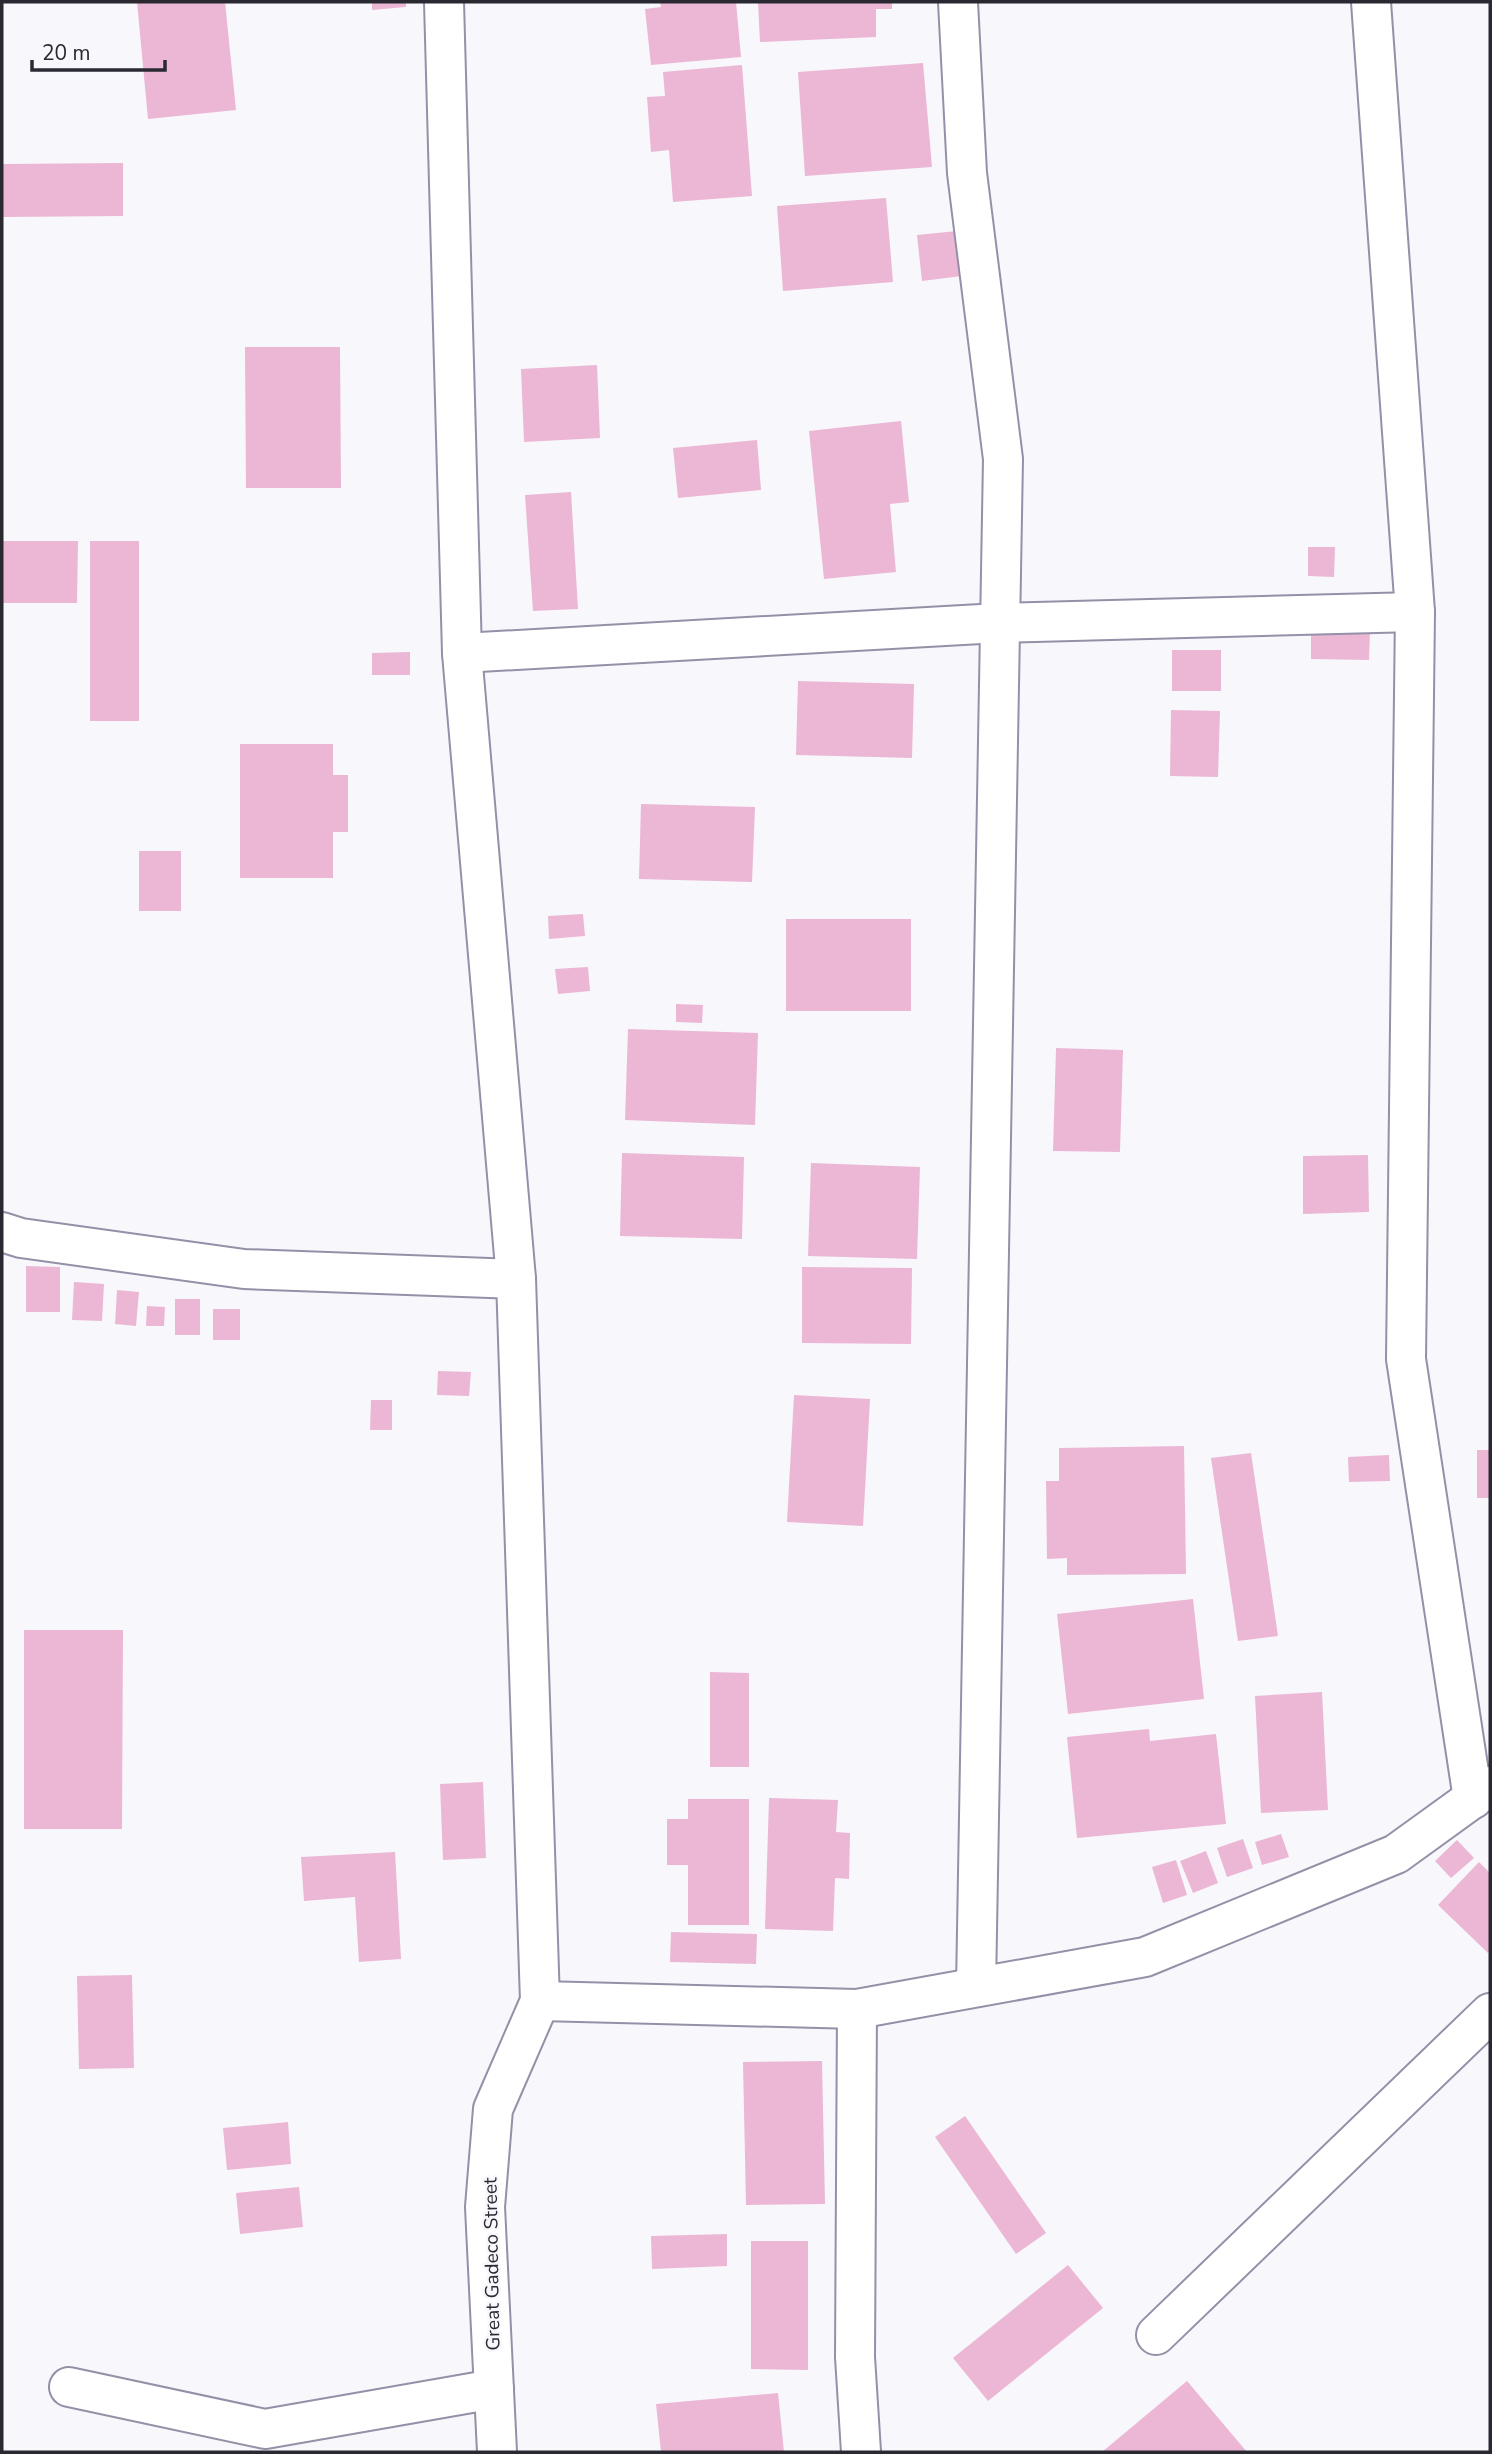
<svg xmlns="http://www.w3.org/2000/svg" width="1492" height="2454" viewBox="0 0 1492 2454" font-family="'Nunito Sans',sans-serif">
  <rect width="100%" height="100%" fill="#f8f7fc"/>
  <g fill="#ebb7d5">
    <path d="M137,2H225L236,110L148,119Z"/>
    <path d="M372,2H406V7L372,10Z"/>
    <path d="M660,2H736L741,57L651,65L645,9L661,7Z"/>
    <path d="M758,2H892V9H876V37L760,42Z"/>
    <path d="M923,63L932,167L805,176L798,72Z"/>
    <path d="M742,65L752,196L673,202L669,150L651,152L647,97L665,96L663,72Z"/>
    <path d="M123,163V216L2,217V164Z"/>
    <path d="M886,198L893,282L783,291L777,206Z"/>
    <path d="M957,231L962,276L922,281L917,235Z"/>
    <path d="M245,347H340L341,488H246Z"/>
    <path d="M597,365L600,438L524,442L521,369Z"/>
    <path d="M901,421L909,502L890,504L896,572L824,579L809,431Z"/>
    <path d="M757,440L761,490L678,498L673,448Z"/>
    <path d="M571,492L578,609L533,611L525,495Z"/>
    <path d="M2,541H78L77,603H2Z"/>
    <rect x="90" y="541" width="49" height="180"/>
    <path d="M1308,547H1335L1334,577L1308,576Z"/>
    <path d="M1311,629L1370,630L1369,660L1311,659Z"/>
    <rect x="1172" y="650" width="49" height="41"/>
    <path d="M410,652V675H372V653Z"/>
    <path d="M798,681L914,684L912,758L796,755Z"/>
    <path d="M1171,710L1220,711L1218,777L1170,776Z"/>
    <path d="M240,744H333V775H348V832H333V878H240Z"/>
    <path d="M641,804L755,807L752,882L639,879Z"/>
    <rect x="139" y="851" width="42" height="60"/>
    <path d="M583,914L585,936L549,939L548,916Z"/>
    <rect x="786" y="919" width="125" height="92"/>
    <path d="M588,967L590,991L558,994L555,969Z"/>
    <path d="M676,1004L703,1005L702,1023L676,1022Z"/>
    <path d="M628,1029L758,1033L755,1125L625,1120Z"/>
    <path d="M1056,1048L1123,1050L1120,1152L1053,1151Z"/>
    <path d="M622,1153L744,1157L742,1239L620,1236Z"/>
    <path d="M1368,1155L1369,1212L1303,1214V1156Z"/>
    <path d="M811,1163L920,1167L917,1259L808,1256Z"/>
    <path d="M26,1266L60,1267V1312H26Z"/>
    <path d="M802,1267L912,1268L911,1344L802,1343Z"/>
    <path d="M74,1282L104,1284L102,1321L72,1320Z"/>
    <path d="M117,1290L139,1292L136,1326L115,1324Z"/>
    <rect x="175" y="1299" width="25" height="36"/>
    <path d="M147,1306L165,1307L164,1326H146Z"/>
    <rect x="213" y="1309" width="27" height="31"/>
    <path d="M438,1371L471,1372L469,1396L437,1395Z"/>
    <path d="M794,1395L870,1399L863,1526L787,1522Z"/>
    <path d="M371,1400H392V1430H370Z"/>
    <path d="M1184,1446L1186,1574L1067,1575V1558L1047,1559L1046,1481H1059V1448Z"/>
    <rect x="1477" y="1450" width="13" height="48"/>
    <path d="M1251,1453L1278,1636L1238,1641L1211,1458Z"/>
    <path d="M1389,1455L1390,1481L1349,1482L1348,1457Z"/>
    <path d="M1193,1599L1204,1699L1068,1714L1057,1614Z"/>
    <path d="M24,1630H123L122,1829H24Z"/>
    <path d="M710,1672L749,1673V1767H710Z"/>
    <path d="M1322,1692L1328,1810L1261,1813L1255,1696Z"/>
    <path d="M1149,1729L1150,1741L1216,1734L1226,1824L1077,1838L1067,1737Z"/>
    <path d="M483,1782L486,1858L443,1860L440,1784Z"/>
    <path d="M769,1798L838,1800L836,1832L850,1833L849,1879L835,1878L833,1931L765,1929Z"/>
    <path d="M688,1799H749V1925H688V1865H667V1819H688Z"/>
    <path d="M1281,1834L1289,1857L1262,1865L1255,1842Z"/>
    <path d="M1243,1839L1253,1868L1227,1877L1217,1848Z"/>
    <path d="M1457,1840L1474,1858L1451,1878L1435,1861Z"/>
    <path d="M1206,1851L1218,1883L1193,1893L1180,1861Z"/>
    <path d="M395,1852L401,1959L359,1962L355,1897L304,1901L301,1857Z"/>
    <path d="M1176,1860L1187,1895L1163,1903L1152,1867Z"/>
    <path d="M1479,1862L1490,1873V1950L1488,1953L1438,1905Z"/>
    <path d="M671,1932L757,1934L756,1964L670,1962Z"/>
    <path d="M132,1975L134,2068L79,2069L77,1976Z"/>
    <path d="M822,2061L825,2204L746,2205L743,2062Z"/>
    <path d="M965,2116L1046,2233L1016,2254L935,2137Z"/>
    <path d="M288,2122L291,2164L227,2170L223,2128Z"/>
    <path d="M299,2187L303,2227L240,2234L236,2193Z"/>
    <path d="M727,2234V2266L652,2269L651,2236Z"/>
    <path d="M751,2241H808V2370L751,2369Z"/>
    <path d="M1068,2265L1103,2308L988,2401L953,2358Z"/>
    <path d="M1187,2381L1247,2452H1102Z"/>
    <path d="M778,2393L784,2452H661L656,2404Z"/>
  </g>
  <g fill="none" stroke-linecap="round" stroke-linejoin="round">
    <defs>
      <g id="minor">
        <path d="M444,2L462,653L516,1279L540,2001L493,2109L485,2207L497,2452"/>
        <path d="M958,2L967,173L1003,459L976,1987"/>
        <path d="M1371,2L1415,612L1406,1359L1473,1799"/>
        <path d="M462,653L999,623L1415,612"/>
        <path d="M2,1232L21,1238L244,1269L516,1279"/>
        <path d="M540,2001L857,2009L1145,1957L1396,1854L1490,1786"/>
        <path d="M857,2009L855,2357L861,2452"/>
        <path d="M1156,2335L1490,2013"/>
        <path d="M69,2387L265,2429L494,2389"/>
      </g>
    </defs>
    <use href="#minor" stroke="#9590a7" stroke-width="42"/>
    <use href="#minor" stroke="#fff" stroke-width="38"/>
  </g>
  <g text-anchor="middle" stroke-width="5" stroke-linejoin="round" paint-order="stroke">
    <g font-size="19" fill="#2a2831" stroke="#f8f7fc">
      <text transform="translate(491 2264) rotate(-91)" y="7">Great Gadeco Street</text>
    </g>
  </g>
  <rect width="1492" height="2454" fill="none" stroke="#2a2831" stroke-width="7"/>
  <path d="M32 60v10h133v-10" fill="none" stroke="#2a2831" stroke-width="3.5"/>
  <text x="42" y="60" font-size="21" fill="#2a2831" stroke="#f8f7fc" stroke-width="5" paint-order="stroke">20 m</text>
</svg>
